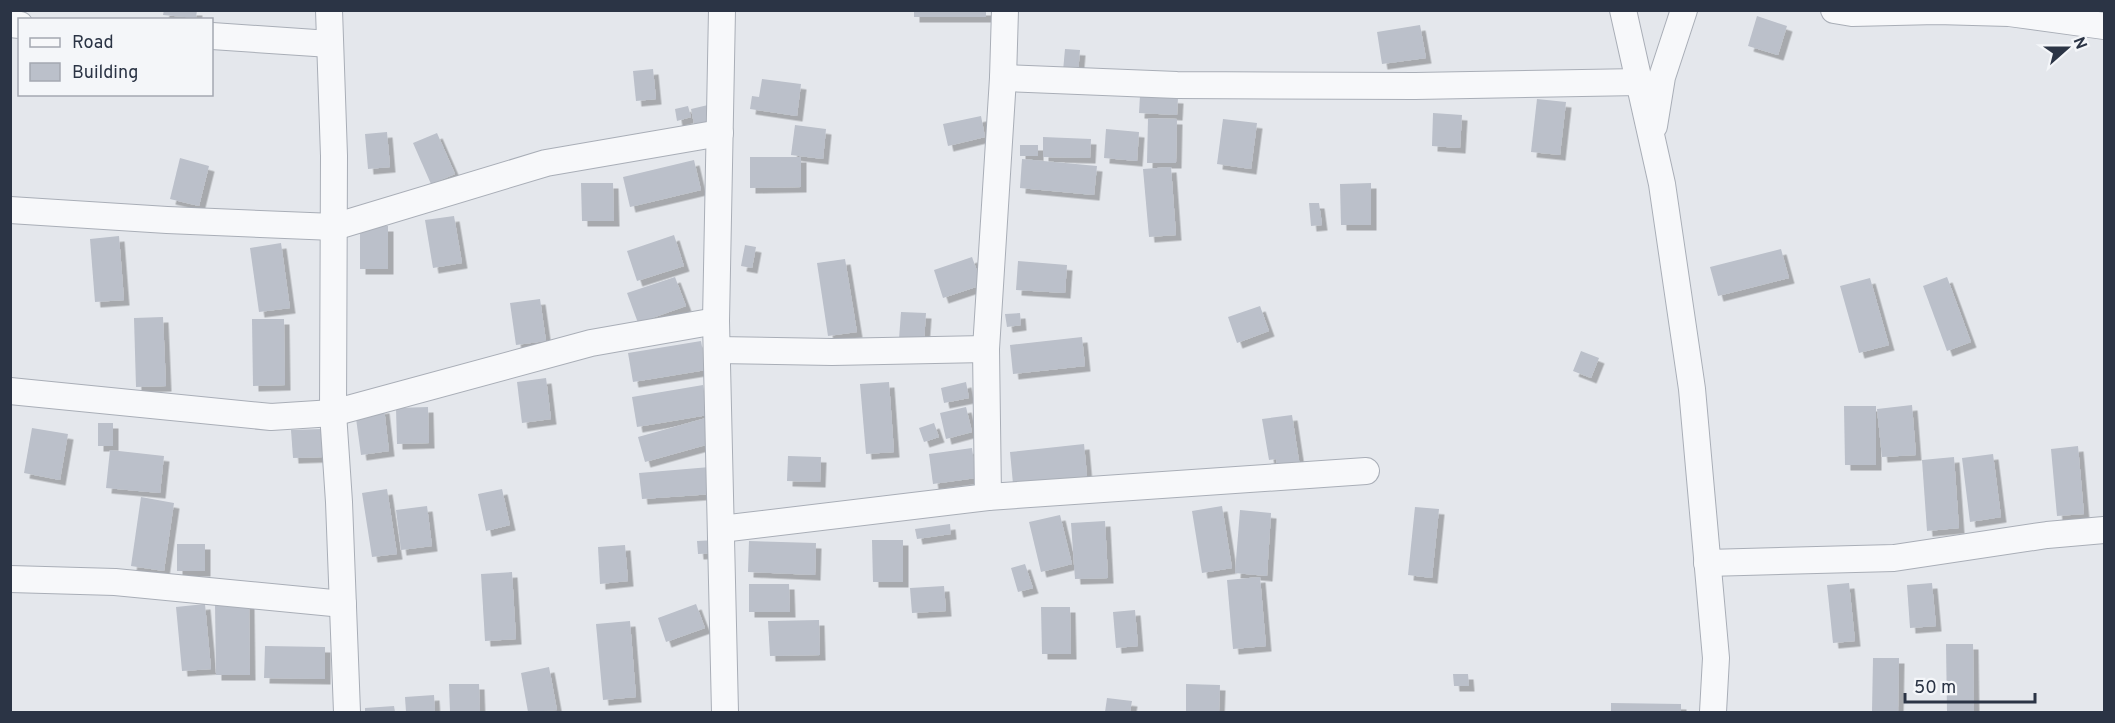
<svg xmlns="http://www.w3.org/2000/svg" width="2115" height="723" viewBox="0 0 2115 723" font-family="Overpass,sans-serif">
  <defs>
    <filter id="shadow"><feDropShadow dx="5.5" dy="5.5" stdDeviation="0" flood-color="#0004"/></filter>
  </defs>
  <rect width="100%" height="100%" fill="#e4e7ec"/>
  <g fill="#bbc0ca" filter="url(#shadow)">
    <path d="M164,10H197L196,18L163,15Z"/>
    <rect x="914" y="10" width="72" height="7"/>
    <path d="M1757,16L1787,26L1778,55L1748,46Z"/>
    <path d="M1420,25L1426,58L1382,64L1377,32Z"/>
    <path d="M1065,49L1080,50L1078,73L1063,71Z"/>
    <path d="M653,69L656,99L636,101L633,71Z"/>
    <path d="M762,79L801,84L797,116L750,109L752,96L759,97Z"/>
    <path d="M1140,96L1178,98L1177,115L1139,113Z"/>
    <path d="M1537,99L1566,102L1560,155L1531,152Z"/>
    <path d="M708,105L715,136L697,139L691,109Z"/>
    <path d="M688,106L691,117L677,121L675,109Z"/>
    <path d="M1433,113L1462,115L1460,148L1432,146Z"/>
    <path d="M981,116L985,137L948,146L943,124Z"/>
    <path d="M1148,118L1177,119L1176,163H1147Z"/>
    <path d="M1223,119L1257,123L1251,169L1217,164Z"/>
    <path d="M795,125L826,129L823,159L791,155Z"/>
    <path d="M1106,129L1139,132L1137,161L1104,158Z"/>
    <path d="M387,132L390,167L368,169L365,134Z"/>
    <path d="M437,133L455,174L431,184L413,143Z"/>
    <path d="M1043,137L1091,139L1090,158L1043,157Z"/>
    <rect x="1020" y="145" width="18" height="11"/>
    <path d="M750,157H801V187L750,188Z"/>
    <path d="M180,158L209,166L199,206L170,199Z"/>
    <path d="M1022,159L1097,166L1094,195L1020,188Z"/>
    <path d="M694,160L701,190L630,207L623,177Z"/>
    <path d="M1171,167L1176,235L1149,237L1143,169Z"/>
    <path d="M581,183H613L614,221H582Z"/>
    <path d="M1371,183V225H1341L1340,184Z"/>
    <path d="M1309,203H1319L1322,225L1311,226Z"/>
    <path d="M454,216L462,263L433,268L425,220Z"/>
    <rect x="360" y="226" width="28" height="43"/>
    <path d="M674,235L684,266L637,281L627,251Z"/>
    <path d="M119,236L124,300L95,302L90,239Z"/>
    <path d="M281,243L290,308L259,312L250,248Z"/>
    <path d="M745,245L756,247L752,268L741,266Z"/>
    <path d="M1781,249L1789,278L1718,296L1710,267Z"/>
    <path d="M972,257L982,285L943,298L934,270Z"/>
    <path d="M845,259L857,332L828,336L817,263Z"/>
    <path d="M1018,261L1067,265L1065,293L1016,290Z"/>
    <path d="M675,277L686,306L638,323L627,293Z"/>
    <path d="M1947,277L1971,342L1947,351L1923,286Z"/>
    <path d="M1870,278L1889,345L1859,353L1840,286Z"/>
    <path d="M540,299L546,341L516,345L510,303Z"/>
    <path d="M1260,306L1269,331L1237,343L1228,317Z"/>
    <path d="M901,312L926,313L924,341L899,339Z"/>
    <path d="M1020,313L1021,325L1007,327L1005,314Z"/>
    <path d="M163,317L166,386L136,387L134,318Z"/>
    <path d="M252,319H284L285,385L253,386Z"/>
    <path d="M1082,337L1085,366L1013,374L1010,345Z"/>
    <path d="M701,341L706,370L633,382L628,353Z"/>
    <path d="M1581,351L1599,358L1591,378L1573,371Z"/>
    <path d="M546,378L551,419L522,423L517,382Z"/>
    <path d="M889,382L894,452L866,454L860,384Z"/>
    <path d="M966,382L969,398L944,403L941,388Z"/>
    <path d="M703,385L708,415L637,427L632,397Z"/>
    <path d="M1912,405L1916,455L1882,457L1877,409Z"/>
    <path d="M1844,406H1876V465H1845Z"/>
    <path d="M428,407L429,443L397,444L396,408Z"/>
    <path d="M966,407L972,432L946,439L940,413Z"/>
    <path d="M384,408L389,451L361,455L355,411Z"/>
    <path d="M1292,415L1300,467L1278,470L1276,459L1269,460L1262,419Z"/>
    <path d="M706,418L713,443L645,462L638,437Z"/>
    <rect x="98" y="423" width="15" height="23"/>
    <path d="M934,423L939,437L924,442L919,428Z"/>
    <path d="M32,428L68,434L60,480L24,473Z"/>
    <path d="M322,429L323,457L293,458L291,430Z"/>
    <path d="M1084,444L1087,476L1013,484L1010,452Z"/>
    <path d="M2078,446L2084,514L2057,516L2051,449Z"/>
    <path d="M972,448L976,478L933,484L929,454Z"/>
    <path d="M110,450L164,456L160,493L106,488Z"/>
    <path d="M1993,454L2001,517L1970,522L1962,458Z"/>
    <path d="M788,456L821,457L820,482L787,481Z"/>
    <path d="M1954,457L1959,528L1927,531L1922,460Z"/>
    <path d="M710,467L713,494L642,499L639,473Z"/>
    <path d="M387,489L397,554L372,557L362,493Z"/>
    <path d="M502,489L510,525L486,531L478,494Z"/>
    <path d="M141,497L174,503L164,571L131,566Z"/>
    <path d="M427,506L432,546L401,550L396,510Z"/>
    <path d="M1222,506L1232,568L1202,573L1192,511Z"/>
    <path d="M1415,507L1439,509L1432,578L1408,575Z"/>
    <path d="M1240,510L1271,513L1267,576L1235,573Z"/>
    <path d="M1060,515L1072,564L1041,572L1029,522Z"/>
    <path d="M1105,521L1108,578L1075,579L1071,523Z"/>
    <path d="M950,524L951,534L917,539L915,529Z"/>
    <path d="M717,540L718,553L698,554L697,541Z"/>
    <path d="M872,540H903V582H873Z"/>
    <path d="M749,541L816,543L815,575L748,572Z"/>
    <rect x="177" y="544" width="28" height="27"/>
    <path d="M625,545L628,581L600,584L598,547Z"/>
    <path d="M1025,564L1033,588L1018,592L1011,568Z"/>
    <path d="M512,572L516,639L485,641L481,574Z"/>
    <path d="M1260,577L1266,646L1233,649L1227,580Z"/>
    <path d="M1849,583L1855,641L1833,643L1827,585Z"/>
    <path d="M1932,583L1936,626L1910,628L1907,585Z"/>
    <path d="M749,584H789L790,612H749Z"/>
    <path d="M944,586L946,611L912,613L910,588Z"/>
    <path d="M215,603H249L250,675H216Z"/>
    <path d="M205,604L211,669L182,671L176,607Z"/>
    <path d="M696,604L705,628L666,642L658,618Z"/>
    <path d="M1041,607H1070L1071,654H1042Z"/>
    <path d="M1135,610L1138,646L1116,648L1113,612Z"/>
    <path d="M819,620L820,655L770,656L768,621Z"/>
    <path d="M630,621L636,697L603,700L596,624Z"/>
    <path d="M1946,644H1973L1974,712H1947Z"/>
    <path d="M265,646L325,647V679L264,678Z"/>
    <path d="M1873,658H1899L1898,712H1872Z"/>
    <path d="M549,667L557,710L528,712L521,673Z"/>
    <path d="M1453,674H1468L1469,686H1454Z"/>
    <path d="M449,684H479L480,712H450Z"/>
    <path d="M1186,684L1220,685L1219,712H1186Z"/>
    <path d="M434,695L435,712H406L405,697Z"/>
    <path d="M1107,698L1132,701L1130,712H1105Z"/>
    <path d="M1611,703L1681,704V712H1611Z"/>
    <path d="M394,706L395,712H365V708Z"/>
  </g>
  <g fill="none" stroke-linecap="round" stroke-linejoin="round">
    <defs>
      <g id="minor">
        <path d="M329,10L334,156L333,413L339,502L347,712"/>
        <path d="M722,10L716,321L725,712"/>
        <path d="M1623,10L1662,184L1692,389L1716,658L1713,712"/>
        <path d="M1834,10L1852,13L1937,11L2009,13L2104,26"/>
        <path d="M10,24L20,25"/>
        <path d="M212,36L330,44"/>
        <path d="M1003,78L1177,85L1415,86L1640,82"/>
        <path d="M1654,126L1662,77L1684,10"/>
        <path d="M10,210L167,220L334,227L546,163L720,133"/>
        <path d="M717,350L832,352L986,349"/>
        <path d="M10,391L271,417L333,413L591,343L716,321"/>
        <path d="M988,497L986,349L1003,78L1005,10"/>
        <path d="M721,529L988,497L1366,471"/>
        <path d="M1707,563L1894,558L2047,535L2104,530"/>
        <path d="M10,579L115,582L343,604"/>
      </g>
    </defs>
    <use href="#minor" stroke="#a9aeb7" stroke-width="28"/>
    <use href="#minor" stroke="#f7f8fa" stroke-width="26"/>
  </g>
  <rect width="2115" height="723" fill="none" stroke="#2b3445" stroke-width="24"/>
  <rect x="18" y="18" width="195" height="78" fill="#f4f6f9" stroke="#a4a8b1" stroke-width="1.5"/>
  <rect x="30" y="38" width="30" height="9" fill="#f7f8fa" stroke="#a4a8b1" stroke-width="1.5"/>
  <text x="72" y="48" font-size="18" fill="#2b3445">Road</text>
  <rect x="30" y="63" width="30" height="18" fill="#bbc0ca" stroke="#a4a8b1" stroke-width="1.5"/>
  <text x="72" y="78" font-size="18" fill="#2b3445">Building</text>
  <g transform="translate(2067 48) rotate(69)" stroke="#f4f6f9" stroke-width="4.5" paint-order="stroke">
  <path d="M0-4.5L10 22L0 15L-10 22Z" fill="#2b3445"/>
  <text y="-9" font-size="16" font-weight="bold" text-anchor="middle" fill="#2b3445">N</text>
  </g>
  <path d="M1905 693v9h130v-9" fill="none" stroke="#2b3445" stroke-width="3"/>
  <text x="1914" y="693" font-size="18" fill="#2b3445" stroke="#f4f6f9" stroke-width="4.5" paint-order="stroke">50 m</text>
</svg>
